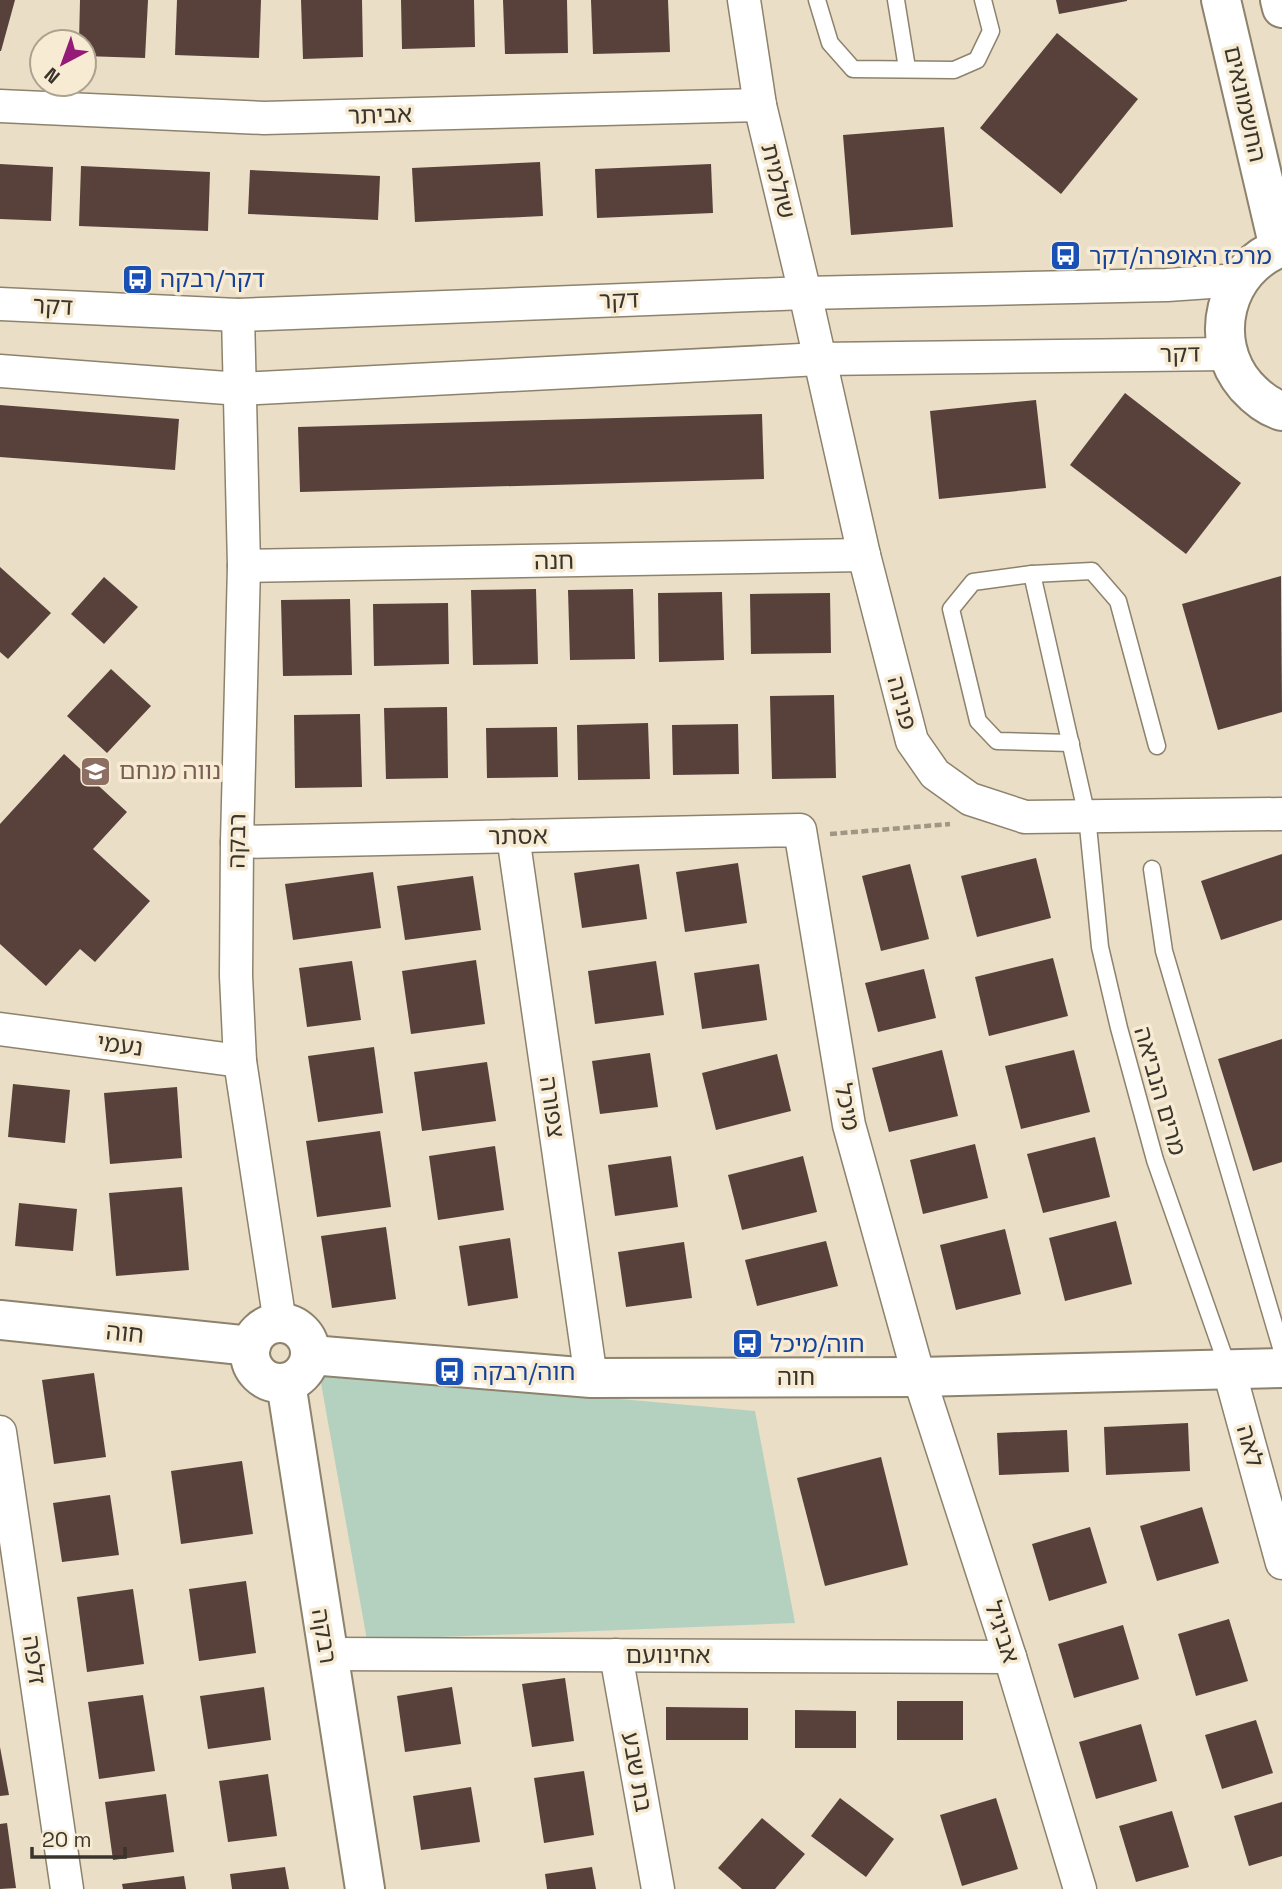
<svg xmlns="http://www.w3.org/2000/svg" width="1282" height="1889" viewBox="0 0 1282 1889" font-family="'Space Grotesk','Noto Sans Hebrew',sans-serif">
  <rect width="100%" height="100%" fill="#eadec6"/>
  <path fill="#b4d1c0" d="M319,1372L755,1411L795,1623L367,1640Z"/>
  <g fill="#58403b">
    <path d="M0,0H15L1,51H0Z"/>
    <path d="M80,0H148L145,58L84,56V42H79Z"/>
    <path d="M177,0H261L259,58L175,55Z"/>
    <path d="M301,0H362L363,57L303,59Z"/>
    <path d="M401,0H474L475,47L402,49Z"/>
    <path d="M503,0H567L568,53L505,54Z"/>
    <path d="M591,0H668L670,52L593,54Z"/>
    <path d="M1056,0H1127V1L1059,14Z"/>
    <path d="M1057,33L1138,99L1061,194L980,128Z"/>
    <path d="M944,127L953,227L851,235L843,135Z"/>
    <path d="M540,162L543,216L415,222L412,168Z"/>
    <path d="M0,164L53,167L51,221L0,219Z"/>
    <path d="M711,164L713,213L597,218L595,169Z"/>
    <path d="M81,166L210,172L208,231L79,226Z"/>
    <path d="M250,170L380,176L378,220L248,214Z"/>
    <path d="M1125,393L1241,483L1186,554L1070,465Z"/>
    <path d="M1036,400L1046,488L939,499L930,411Z"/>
    <path d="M0,405L179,419L175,470L0,457Z"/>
    <path d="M762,414L764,479L300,492L298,427Z"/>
    <path d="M0,567L51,613L8,659L0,652Z"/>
    <path d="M1281,576L1282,712L1218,730L1182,604Z"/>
    <path d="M104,577L138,607L104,644L71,614Z"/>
    <path d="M536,589L538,664L473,665L471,590Z"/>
    <path d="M633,589L635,659L570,660L568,590Z"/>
    <path d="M722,592L724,660L659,662L658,593Z"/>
    <path d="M830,593L831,653L751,654L750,594Z"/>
    <path d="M350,599L352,675L283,676L281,600Z"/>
    <path d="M448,603L449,664L374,666L373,604Z"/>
    <path d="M111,669L151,706L107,753L67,716Z"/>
    <path d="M834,695L836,778L772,779L770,696Z"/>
    <path d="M447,707L448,778L386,779L384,708Z"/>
    <path d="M360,714L362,787L295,788L294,715Z"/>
    <path d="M648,723L650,779L578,780L577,725Z"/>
    <path d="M738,724L739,774L673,775L672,725Z"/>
    <path d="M557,727L558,777L487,778L486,728Z"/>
    <path d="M64,754L127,812L93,849L150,901L95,962L80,949L46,986L0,944V824Z"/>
    <path d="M1282,854V920L1221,940L1201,881Z"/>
    <path d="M1036,858L1051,918L977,937L961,876Z"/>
    <path d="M738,863L747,923L685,932L676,872Z"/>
    <path d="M639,864L647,919L582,928L574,873Z"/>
    <path d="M910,864L929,939L881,951L862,876Z"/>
    <path d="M373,872L381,928L293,940L285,884Z"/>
    <path d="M473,876L481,930L405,940L397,886Z"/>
    <path d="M1053,958L1068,1016L989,1036L975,977Z"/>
    <path d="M476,960L485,1024L411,1034L402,971Z"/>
    <path d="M352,961L361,1020L307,1027L299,968Z"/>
    <path d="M656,961L664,1015L595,1024L588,971Z"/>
    <path d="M759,964L767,1020L702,1029L694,973Z"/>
    <path d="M924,969L936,1018L878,1032L865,983Z"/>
    <path d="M1282,1039V1162L1253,1171L1218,1059Z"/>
    <path d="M374,1047L383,1113L318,1122L308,1056Z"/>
    <path d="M942,1050L958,1116L889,1132L872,1068Z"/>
    <path d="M1074,1050L1090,1112L1021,1129L1005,1066Z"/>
    <path d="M650,1053L658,1107L600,1114L592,1061Z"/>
    <path d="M777,1054L791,1111L716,1130L702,1073Z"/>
    <path d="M487,1062L496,1121L422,1131L414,1072Z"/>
    <path d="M13,1084L70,1090L65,1143L8,1137Z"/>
    <path d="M177,1087L182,1158L110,1164L104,1093Z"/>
    <path d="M380,1131L391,1207L317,1217L306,1141Z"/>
    <path d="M1095,1137L1110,1197L1043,1213L1027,1154Z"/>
    <path d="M975,1144L988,1198L923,1214L910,1160Z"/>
    <path d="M495,1146L504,1210L438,1220L429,1156Z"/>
    <path d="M671,1156L678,1207L615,1216L608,1165Z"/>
    <path d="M803,1156L817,1212L742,1230L728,1175Z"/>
    <path d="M182,1187L189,1270L116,1276L109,1193Z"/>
    <path d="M19,1203L77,1209L73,1251L15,1246Z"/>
    <path d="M1116,1221L1132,1284L1065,1301L1049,1238Z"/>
    <path d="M386,1227L396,1299L332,1308L321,1236Z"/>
    <path d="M1005,1229L1021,1294L956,1310L940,1245Z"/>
    <path d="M510,1238L518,1298L468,1306L459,1246Z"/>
    <path d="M826,1241L838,1286L757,1306L745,1260Z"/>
    <path d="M684,1242L692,1298L626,1307L618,1252Z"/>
    <path d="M94,1373L106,1457L54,1464L42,1380Z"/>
    <path d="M1188,1423L1190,1471L1106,1475L1104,1427Z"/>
    <path d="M1067,1430L1069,1472L999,1475L997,1433Z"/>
    <path d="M881,1457L908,1565L825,1586L797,1478Z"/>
    <path d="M242,1461L253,1534L181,1544L171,1471Z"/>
    <path d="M110,1495L119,1555L62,1562L53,1503Z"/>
    <path d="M1202,1507L1219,1563L1157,1581L1140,1526Z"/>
    <path d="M1090,1527L1107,1583L1049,1601L1032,1544Z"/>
    <path d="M246,1581L256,1653L199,1661L189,1589Z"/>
    <path d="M133,1589L144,1664L87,1672L77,1597Z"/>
    <path d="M1229,1619L1248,1681L1196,1696L1178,1634Z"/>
    <path d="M1123,1625L1139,1679L1074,1698L1058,1644Z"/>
    <path d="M565,1678L574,1741L532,1747L522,1684Z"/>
    <path d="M264,1687L271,1740L208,1749L200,1696Z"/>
    <path d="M452,1687L461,1744L405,1752L397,1696Z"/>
    <path d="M143,1695L155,1771L99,1779L88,1702Z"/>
    <rect x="897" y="1701" width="66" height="39"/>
    <path d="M666,1707L748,1708V1740H666Z"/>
    <path d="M795,1710L856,1711V1748H795Z"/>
    <path d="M1256,1720L1273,1773L1222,1789L1205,1735Z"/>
    <path d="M1141,1724L1157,1781L1096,1799L1079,1742Z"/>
    <path d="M0,1747L9,1795L0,1796Z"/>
    <path d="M584,1771L594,1835L544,1843L534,1778Z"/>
    <path d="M268,1774L277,1836L228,1842L219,1781Z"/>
    <path d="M471,1787L480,1842L421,1850L413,1796Z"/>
    <path d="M166,1794L174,1852L113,1860L105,1802Z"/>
    <path d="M840,1798L894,1839L866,1877L811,1836Z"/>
    <path d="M996,1798L1018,1869L962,1886L940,1815Z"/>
    <path d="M1282,1802V1856L1249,1866L1234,1816Z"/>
    <path d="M1172,1811L1189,1867L1136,1882L1119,1826Z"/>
    <path d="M762,1818L805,1854L775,1889H742L718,1868Z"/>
    <path d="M7,1823L16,1888L0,1889V1824Z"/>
    <path d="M285,1867L289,1889H232L230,1874Z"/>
    <path d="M592,1867L596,1889H547L545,1874Z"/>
    <path d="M184,1876L186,1889H123L122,1884Z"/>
  </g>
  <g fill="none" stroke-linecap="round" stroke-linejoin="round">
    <defs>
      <g id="service">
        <path d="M817,0L830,43L853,69L954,70L977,60L991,31L983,0"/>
        <path d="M896,0L907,68"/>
        <path d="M1032,574L1087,816L1100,947L1119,1028L1155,1160L1228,1368"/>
        <path d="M1071,743L997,741L978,721L951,609L973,582L1032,574L1092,571L1118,601L1157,746"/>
        <path d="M1152,869L1164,951L1282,1351"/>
      </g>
      <g id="minor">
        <path d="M744,0L760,105L805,293L864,555L912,741L935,774L970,799L1025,817L1282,814"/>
        <path d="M0,106L264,118L760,105"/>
        <path d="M0,304L238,315L805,293L1167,285L1239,280"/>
        <path d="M238,315L244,566L237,842L236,976L240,1061L280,1323"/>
        <path d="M0,371L240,389L820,359L1227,354"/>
        <path d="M244,566L864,555"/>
        <path d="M513,836L591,1378"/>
        <path d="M237,842L800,830L849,1125L919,1377L1010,1657L1080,1889"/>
        <path d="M0,1029L240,1061"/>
        <path d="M1229,1370L1282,1563"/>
        <path d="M0,1432L67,1889"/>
        <path d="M327,1654L1010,1657"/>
        <path d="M616,1655L658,1889"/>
      </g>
      <g id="tertiary">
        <path d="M1221,0L1279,248"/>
        <path d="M1280,0L1282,8"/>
        <path d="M1282,247C1224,268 1207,341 1246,386C1256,397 1268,407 1282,411"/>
        <path d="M0,1320L251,1346"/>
        <circle cx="280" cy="1353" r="30"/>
        <path d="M311,1355L591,1378L919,1377L1282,1368"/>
        <path d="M286,1383L365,1889"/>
      </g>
    </defs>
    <use href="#service" stroke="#8d826c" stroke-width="19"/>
    <use href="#minor" stroke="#8d826c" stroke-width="35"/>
    <use href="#tertiary" stroke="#8d826c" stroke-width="42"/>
    <path stroke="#9f9684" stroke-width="4.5" stroke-dasharray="7 3.5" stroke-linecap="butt" d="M830,834L950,824"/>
    <use href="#service" stroke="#fff" stroke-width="16"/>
    <use href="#minor" stroke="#fff" stroke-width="32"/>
    <use href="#tertiary" stroke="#fff" stroke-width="38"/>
  </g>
  <defs>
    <symbol id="bus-square" viewBox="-11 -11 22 22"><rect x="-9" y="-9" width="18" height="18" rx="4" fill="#1a4fb4" stroke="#f7ebd3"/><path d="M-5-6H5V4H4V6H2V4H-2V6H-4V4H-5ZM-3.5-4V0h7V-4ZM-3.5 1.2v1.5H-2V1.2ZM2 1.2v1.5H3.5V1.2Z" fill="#fff"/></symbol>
    <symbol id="school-square" viewBox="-11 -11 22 22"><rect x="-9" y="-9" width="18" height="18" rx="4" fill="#8d6e63" stroke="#f7ebd3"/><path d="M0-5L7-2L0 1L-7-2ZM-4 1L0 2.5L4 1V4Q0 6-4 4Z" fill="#fff"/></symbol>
  </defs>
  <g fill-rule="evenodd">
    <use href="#bus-square" x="1048" y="238" width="35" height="35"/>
    <use href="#bus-square" x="120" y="262" width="35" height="35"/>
    <use href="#school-square" x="78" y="754" width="35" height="35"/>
    <use href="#bus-square" x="730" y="1326" width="35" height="35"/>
    <use href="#bus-square" x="432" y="1354" width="35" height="35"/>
  </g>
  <g text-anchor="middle" stroke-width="7" stroke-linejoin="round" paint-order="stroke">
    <g font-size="24" fill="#3a352c" stroke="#f7ebd3">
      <text transform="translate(1245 104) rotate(77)" y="8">החשמונאים</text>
      <text transform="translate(380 115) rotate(-2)" y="8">אביתר</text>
      <text transform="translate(778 181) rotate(76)" y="8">שולמית</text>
      <text transform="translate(619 300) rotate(-2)" y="8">דקר</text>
      <text transform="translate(53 306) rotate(3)" y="8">דקר</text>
      <text transform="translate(1180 354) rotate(-1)" y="8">דקר</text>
      <text transform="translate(554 561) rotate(-1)" y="8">חנה</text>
      <text transform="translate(902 703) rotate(75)" y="8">פנינה</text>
      <text transform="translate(518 836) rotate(-1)" y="8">אסתר</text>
      <text transform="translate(237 841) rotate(-89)" y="8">רבקה</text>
      <text transform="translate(120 1045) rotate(8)" y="8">נעמי</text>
      <text transform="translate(1160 1091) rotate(74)" y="8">מרים הנביאה</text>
      <text transform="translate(552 1107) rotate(82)" y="8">צפורה</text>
      <text transform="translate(847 1107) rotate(79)" y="8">מיכל</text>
      <text transform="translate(125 1333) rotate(6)" y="8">חוה</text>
      <text x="796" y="1385">חוה</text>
      <text transform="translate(1250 1446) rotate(74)" y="8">לאה</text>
      <text transform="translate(1002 1632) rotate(72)" y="8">אביגיל</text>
      <text transform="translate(324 1636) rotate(81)" y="8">רבקה</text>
      <text x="668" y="1663">אחינועם</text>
      <text transform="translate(34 1660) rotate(82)" y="8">זלפה</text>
      <text transform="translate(637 1772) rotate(80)" y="8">בת שבע</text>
    </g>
    <g font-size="24" fill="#164399" stroke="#f7ebd3" text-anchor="start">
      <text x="1089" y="264">מרכז האופרה/דקר</text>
      <text x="160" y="287">דקר/רבקה</text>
      <text x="770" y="1352">חוה/מיכל</text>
      <text x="473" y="1380">חוה/רבקה</text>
    </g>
    <g font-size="24" fill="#785e54" stroke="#f7ebd3" text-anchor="start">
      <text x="119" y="779">נווה מנחם</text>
    </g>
  </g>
  <g transform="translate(63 63) rotate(221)"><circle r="33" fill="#f7ebd3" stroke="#aba290" stroke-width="2"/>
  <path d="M0-5L12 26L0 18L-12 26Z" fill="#941c78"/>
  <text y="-10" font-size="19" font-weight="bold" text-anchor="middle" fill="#3a352c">N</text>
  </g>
  <path d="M32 1847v10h93v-10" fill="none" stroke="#3a352c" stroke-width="3.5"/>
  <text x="42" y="1847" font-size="21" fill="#3a352c" stroke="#f7ebd3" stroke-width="5" paint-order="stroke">20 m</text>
</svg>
